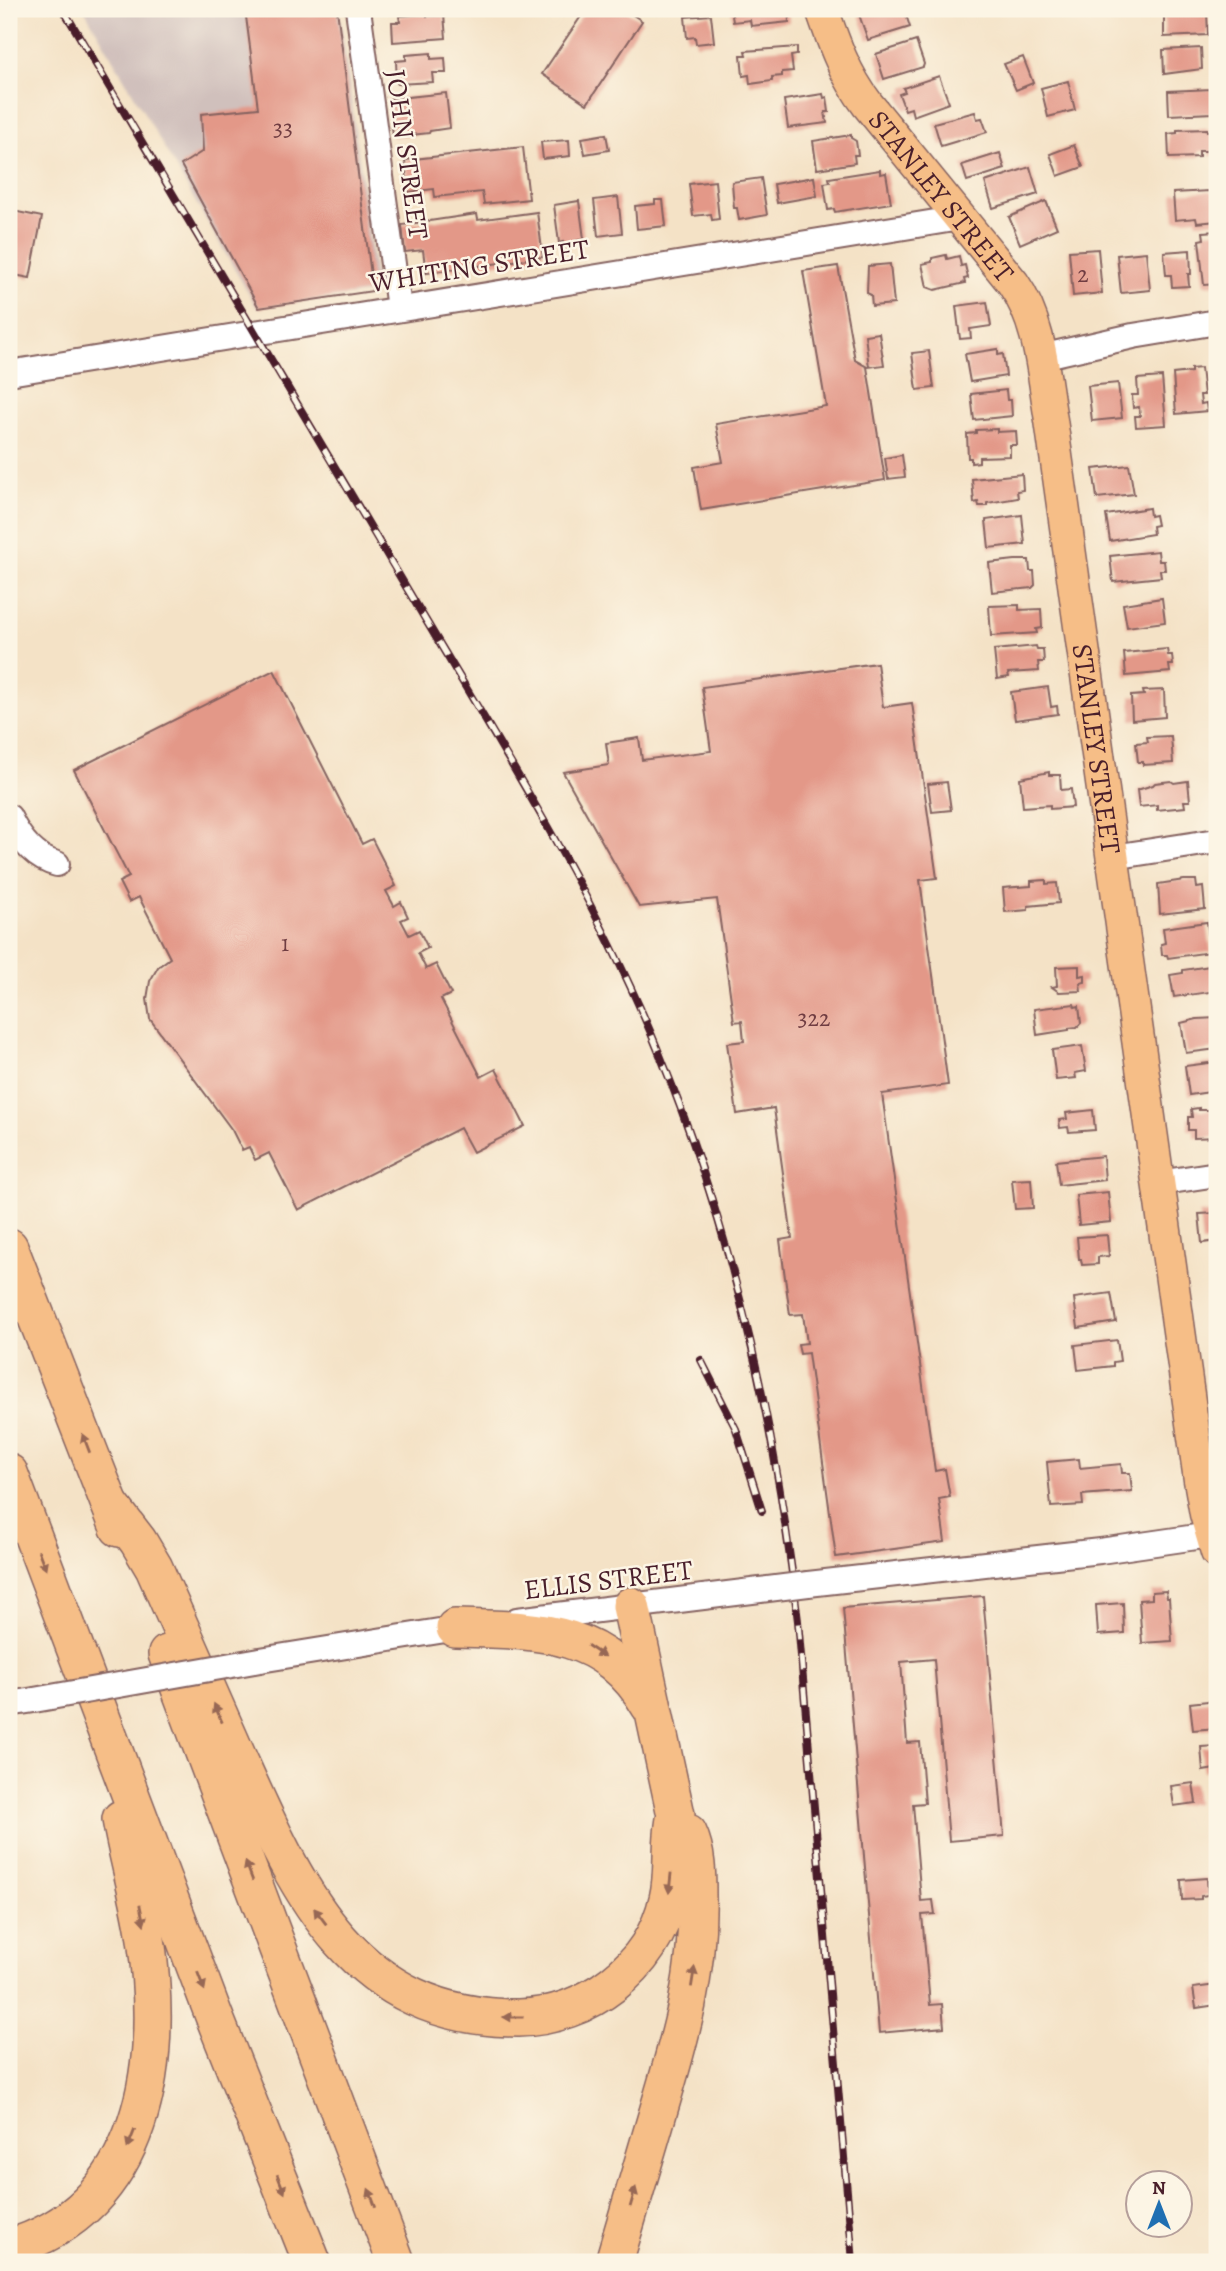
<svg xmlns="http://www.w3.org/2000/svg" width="1226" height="2271" viewBox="0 0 1226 2271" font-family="Alegreya,serif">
  <rect width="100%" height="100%" fill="#fcf5e5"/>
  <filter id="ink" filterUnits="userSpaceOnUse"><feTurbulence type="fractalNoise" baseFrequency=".0143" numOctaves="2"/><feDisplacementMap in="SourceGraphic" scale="14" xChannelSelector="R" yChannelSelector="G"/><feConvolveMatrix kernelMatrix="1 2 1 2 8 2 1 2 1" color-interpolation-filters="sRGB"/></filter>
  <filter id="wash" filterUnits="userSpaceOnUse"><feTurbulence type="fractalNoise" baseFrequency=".00686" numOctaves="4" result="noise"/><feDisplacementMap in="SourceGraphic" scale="28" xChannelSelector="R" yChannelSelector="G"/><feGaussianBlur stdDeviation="1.57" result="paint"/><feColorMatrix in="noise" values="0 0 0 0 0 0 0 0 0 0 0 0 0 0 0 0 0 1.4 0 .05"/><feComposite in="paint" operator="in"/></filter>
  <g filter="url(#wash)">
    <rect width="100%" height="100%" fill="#f4e2c6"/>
    <path fill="#d0c0bc" d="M84,9H339L377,292L257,308Z"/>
    <g id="blocks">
      <g fill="#e39888">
        <path d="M245,9H337L373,291L259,308L181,165L203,151L201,114L258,108Z"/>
        <path d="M586,9H624L642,21L587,104L542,74Z"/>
        <path d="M731,9H788L789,22L751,26L750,20L733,22Z"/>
        <path d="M857,9H904L910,27L868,40Z"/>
        <path d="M1207,13L1208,35L1164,37V15Z"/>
        <path d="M427,14V16L444,15L446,38L393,42L392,22H400L399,16Z"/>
        <path d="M711,15L714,42L696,44L695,37L687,38L685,17Z"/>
        <path d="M916,41L924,64L923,67L884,79L876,54Z"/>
        <path d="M797,47V55L791,56L793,71L782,72V76L772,77V81L750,84L749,75L743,76L741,55H746L745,51Z"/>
        <path d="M1201,48L1202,69L1164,74L1163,50Z"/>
        <path d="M431,53V59L445,58L446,73H432L433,82L397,84L396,61L406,60V55Z"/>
        <path d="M1023,57L1033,83L1016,90L1004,64Z"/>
        <path d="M939,76L949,103L913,116L911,108L905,110L899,94L905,92L903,88Z"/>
        <path d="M1068,81L1075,110L1048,117L1041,88Z"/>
        <path d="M1212,89L1213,113L1169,115L1168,91Z"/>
        <path d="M446,93L450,128L430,131L429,133L393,137L389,99Z"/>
        <path d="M823,94L824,98L827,97L829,112H825L827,123L788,128L784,100Z"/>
        <path d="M975,112L977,119L982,118L987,132L941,146L934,123Z"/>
        <path d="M1207,129V131L1217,130V156H1210L1209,151H1199V157L1169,158L1168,134L1177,133V130Z"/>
        <path d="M606,134L609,150L585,154L582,138Z"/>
        <path d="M851,135V138L856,141L858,155H854L855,163L817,169L813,141Z"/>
        <path d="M569,140L570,156L543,159L541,142Z"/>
        <path d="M1074,145L1083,167L1058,176L1050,154Z"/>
        <path d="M523,147L529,199L484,204L482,192L435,197L434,189L408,192L405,160Z"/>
        <path d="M1000,153L1005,169L967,181L962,165Z"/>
        <path d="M1030,167L1038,194L993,208L985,182Z"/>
        <path d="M880,170V174L886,173L891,203L835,212L834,209L828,210L824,183L830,182L829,178Z"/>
        <path d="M814,177L817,196L777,203L774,184Z"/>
        <path d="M761,178L767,215L739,220L737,208H734L732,182Z"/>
        <path d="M715,181L719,219L712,220L711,214L693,216L689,184Z"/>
        <path d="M1210,191L1217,195V221L1197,223L1196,218L1175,220L1173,193Z"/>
        <path d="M618,197L622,233L598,236L594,200Z"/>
        <path d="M655,200H663L666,226L637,229L635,206L655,204Z"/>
        <path d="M579,201L584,239L575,241V245L564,247L563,242L559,243L554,205Z"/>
        <path d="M1046,201L1057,228L1020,244L1009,217Z"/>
        <path d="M13,211L42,217L30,278L9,274V232Z"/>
        <path d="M537,212L543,257L426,273L423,250L405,252L402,225L477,214L478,220Z"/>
        <path d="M1217,231V284L1204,285L1199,240L1204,239L1203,232Z"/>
        <path d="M1098,249L1102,293L1073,296L1069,251Z"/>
        <path d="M1190,250L1191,274H1188L1189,286L1172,287L1171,275H1166L1164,252Z"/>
        <path d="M1146,252L1150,290L1121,293L1117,255Z"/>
        <path d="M946,255L947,259L959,256L961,266L965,265L968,278L964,279L965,283L935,290L927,287L922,264L932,262V258Z"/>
        <path d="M890,264L894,304L872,306L871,295L867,293L868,266Z"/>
        <path d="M838,266L855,360L867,367L885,480L701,510L694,467L723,462L716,424L826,406L803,271Z"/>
        <path d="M987,302L991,326L970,329L971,338L960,339L956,306Z"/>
        <path d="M879,333L884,365L869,367L865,335Z"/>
        <path d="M998,349V355L1003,354L1006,376L970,382L965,354Z"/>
        <path d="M929,351L934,388L917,390L912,353Z"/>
        <path d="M1201,368L1204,395H1200L1201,404L1206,403L1207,411L1176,414L1173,374L1191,372V369Z"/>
        <path d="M1162,377L1166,425L1136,427L1135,416H1140L1139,407L1133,408L1132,395H1138L1137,379Z"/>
        <path d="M1118,383L1122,418L1092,421L1088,386Z"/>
        <path d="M1006,390L1007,400H1011L1012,416L974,420L971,394Z"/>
        <path d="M997,429V432L1016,431L1017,445H1010V456L979,457V462L971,463V458H968L967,434L976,433V430Z"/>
        <path d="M902,455L905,477L888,479L885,458Z"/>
        <path d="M1129,465L1134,494L1097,498L1093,469Z"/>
        <path d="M1022,474L1023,490L1017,491L1018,498L987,503V506H979L978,502L974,503L972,479Z"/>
        <path d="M1149,508L1150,516L1155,515L1157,525L1152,526L1153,534L1110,541L1106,515Z"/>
        <path d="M1022,515L1025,544L989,548L986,520Z"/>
        <path d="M1158,551L1159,561H1164L1165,570H1160L1161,577L1113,582L1110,556Z"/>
        <path d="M1015,560H1029L1030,571H1034L1035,585L1032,588L992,592L989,563Z"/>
        <path d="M1162,598L1165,622L1127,627L1123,604Z"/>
        <path d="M1019,605V610L1041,609L1042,628L1036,629L1037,633L991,636L989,606Z"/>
        <path d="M1036,646L1037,649H1043L1044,662H1038L1039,671L1008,673L1009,677L997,679L994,650Z"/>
        <path d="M1167,649L1168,655H1172L1173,665H1169L1170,672L1126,676L1124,653Z"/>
        <path d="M877,663L883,707L912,703L937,878L920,880L948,1085L882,1094L935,1471L945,1469L950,1497L939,1499L945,1542L836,1557L808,1353L800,1354L798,1344L807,1343L803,1314L790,1315L780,1240L792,1238L774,1108L737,1114L727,1043L744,1041L742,1021L734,1022L717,899L639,907L563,772L609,765L606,743L639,738L642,760L711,751L702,687Z"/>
        <path d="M274,670L362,844L372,839L396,886L386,891L394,906L401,902L408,917L401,920L409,935L419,930L428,948L418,953L426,969L436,964L451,994L441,999L481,1077L496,1069L525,1126L473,1152L460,1128L298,1210L269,1153L255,1160L249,1147L242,1150L232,1130L150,1019L147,999L150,981L158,967L170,958L139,897L129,902L119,882L129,877L74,770Z"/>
        <path d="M1048,687L1051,707L1057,706L1058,714L1015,720L1011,692Z"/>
        <path d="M1164,690L1165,717L1132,720L1131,696L1144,695L1143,691Z"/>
        <path d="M1171,736L1173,763L1143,765V762H1138L1136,743L1148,742L1147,737Z"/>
        <path d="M1049,772V775H1060L1061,790L1071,789L1073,807L1050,809V805L1023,807L1020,778Z"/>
        <path d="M1171,781L1174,783L1188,781L1190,801H1184L1185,807L1157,810V805L1139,807L1137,790L1153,785L1155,783Z"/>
        <path d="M947,782L951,810L932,812L928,784Z"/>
        <path d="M1046,880V884L1057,883L1059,903L1028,906V910L1005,912L1003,888L1031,886V881Z"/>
        <path d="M1184,880H1196L1197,888L1203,887L1205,909L1160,914L1158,884Z"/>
        <path d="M1207,922L1211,952L1168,958L1167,955H1162L1161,944L1165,943L1163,928Z"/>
        <path d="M1217,965V991L1174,997L1170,975L1183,973V970Z"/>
        <path d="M1079,966V976L1085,975V982L1080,983L1081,991L1059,992L1052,987L1057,986L1056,967Z"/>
        <path d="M1074,1004L1075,1007L1079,1006L1081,1023L1077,1027L1069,1028V1030L1037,1035L1034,1009Z"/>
        <path d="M1217,1018V1049L1186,1053L1181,1023L1197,1019Z"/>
        <path d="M1082,1046L1086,1071L1075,1073L1076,1078L1056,1080L1052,1050Z"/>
        <path d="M1217,1062V1091L1189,1095L1185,1066Z"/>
        <path d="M1199,1108V1110H1217V1137L1194,1138V1130H1188V1117H1192L1191,1109Z"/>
        <path d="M1093,1110L1095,1130L1069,1132L1068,1127L1060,1128L1059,1120L1067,1119L1066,1113Z"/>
        <path d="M1103,1156L1105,1180L1059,1185L1056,1161Z"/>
        <path d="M1031,1179L1033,1208L1015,1209L1012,1180Z"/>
        <path d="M1108,1192L1111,1222L1079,1225L1076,1195Z"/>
        <path d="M1217,1213V1241L1202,1243L1199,1214Z"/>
        <path d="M1107,1235L1109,1256L1098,1257V1264L1082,1265L1081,1259H1079L1077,1237Z"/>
        <path d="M1111,1293L1116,1322L1078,1328L1074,1298Z"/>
        <path d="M1117,1340L1120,1361L1113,1362V1366L1078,1370L1075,1345Z"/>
        <path d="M1079,1459L1080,1468L1121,1464L1122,1473H1130L1132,1491L1082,1495L1083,1505L1051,1507L1047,1462Z"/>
        <path d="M1166,1591L1167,1598H1169L1172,1641L1142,1643L1139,1600L1152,1599V1592Z"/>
        <path d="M983,1596L1004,1836L949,1841L934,1659L901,1662L907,1743L920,1742L925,1803L913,1804L921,1901L933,1900L935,1914L922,1915L930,2005L942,2004L944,2027L879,2033L843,1608Z"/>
        <path d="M1123,1603L1124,1633L1098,1635L1096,1605Z"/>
        <path d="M1217,1700V1728L1193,1730L1190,1703Z"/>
        <path d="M1217,1746V1774H1215V1769L1203,1771L1201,1747Z"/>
        <path d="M1193,1783L1196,1803L1174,1806L1171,1786Z"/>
        <path d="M1207,1878L1208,1895L1201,1896V1899L1182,1900L1181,1880Z"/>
        <path d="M1217,1985V2005L1196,2008L1193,1988Z"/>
        <path d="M1212,2063H1217V2090L1213,2091Z"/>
      </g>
    </g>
  </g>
  <g filter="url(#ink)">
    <use href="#blocks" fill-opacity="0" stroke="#866361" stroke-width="2"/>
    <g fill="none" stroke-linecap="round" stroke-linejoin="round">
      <defs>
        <g id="minor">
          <path d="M358,9L399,308"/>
          <path d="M1041,357L1133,336L1217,322"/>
          <path d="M9,373L960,218"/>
          <path d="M9,817C19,838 33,858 57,864"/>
          <path d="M1113,857L1217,841"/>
          <path d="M1158,1183L1217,1174"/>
          <path d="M808,1584L1100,1551L1217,1534"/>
          <path d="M517,1620L760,1590"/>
          <path d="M260,1660L470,1626"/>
          <path d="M9,1704L34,1700"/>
        </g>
        <g id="major">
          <path id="s1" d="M822,9C834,44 845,75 868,105L1013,283C1041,323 1043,374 1051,420L1200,1480L1206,1514L1217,1552"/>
        </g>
        <g id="highway">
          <path d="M9,1247L119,1528"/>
          <path d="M9,1473L214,2016L312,2262"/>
          <path d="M111,1506L138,1541L154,1568C182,1631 209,1693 237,1756C296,1887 350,2018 518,2018C587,2017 653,1967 668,1899C675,1871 669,1842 676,1815L631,1606"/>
          <path d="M455,1628C536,1630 604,1628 650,1706"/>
          <path d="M167,1654L396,2262"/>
          <path d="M9,2248C147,2208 164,2060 146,1939C140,1898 128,1859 121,1819"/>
          <path d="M614,2262C629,2211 644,2160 659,2109C681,2035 699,1974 697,1895C697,1875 697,1852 688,1833"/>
        </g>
      </defs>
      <use href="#minor" stroke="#866361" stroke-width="28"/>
      <use href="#major" stroke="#866361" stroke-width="35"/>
      <use href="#highway" stroke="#866361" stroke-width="40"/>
      <use href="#minor" stroke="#fff" stroke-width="24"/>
      <use href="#major" stroke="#f6be87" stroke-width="32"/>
      <use href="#highway" stroke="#f6be87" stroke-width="37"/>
      <defs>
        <g id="rail">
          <path d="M63,9C180,205 295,401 412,597C500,746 595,894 660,1055C734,1236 776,1427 798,1621L853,2262"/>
          <path d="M701,1360L736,1429L762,1511"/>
        </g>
      </defs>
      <use href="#rail" stroke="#4a1f2b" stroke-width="8"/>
      <use href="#rail" stroke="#fcf5e5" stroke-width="5" stroke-dasharray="16" stroke-linecap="butt"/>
      <defs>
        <g id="minor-bridge">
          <path d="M760,1590L808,1584"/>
          <path d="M34,1700L260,1660"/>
        </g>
      </defs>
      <use href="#minor-bridge" stroke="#866361" stroke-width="28" stroke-linecap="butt"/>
      <use href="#minor-bridge" stroke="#fff" stroke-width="24"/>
    </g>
    <defs><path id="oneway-solid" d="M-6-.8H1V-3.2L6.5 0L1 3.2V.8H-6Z" transform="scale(1.75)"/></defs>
    <g fill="#976754">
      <use href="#oneway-solid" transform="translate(86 1443) rotate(-111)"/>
      <use href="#oneway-solid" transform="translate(42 1560) rotate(69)"/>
      <use href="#oneway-solid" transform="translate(596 1651) rotate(33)"/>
      <use href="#oneway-solid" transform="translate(218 1713) rotate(-114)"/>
      <use href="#oneway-solid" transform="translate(249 1871) rotate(-111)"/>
      <use href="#oneway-solid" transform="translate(670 1883) rotate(96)"/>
      <use href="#oneway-solid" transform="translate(142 1915) rotate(78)"/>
      <use href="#oneway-solid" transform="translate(320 1916) rotate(-127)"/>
      <use href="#oneway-solid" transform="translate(693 1977) rotate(-81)"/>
      <use href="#oneway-solid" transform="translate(201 1981) rotate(69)"/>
      <use href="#oneway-solid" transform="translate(513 2017) rotate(-180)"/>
      <use href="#oneway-solid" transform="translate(131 2139) rotate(112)"/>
      <use href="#oneway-solid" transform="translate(281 2184) rotate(68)"/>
      <use href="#oneway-solid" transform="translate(633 2197) rotate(-74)"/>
      <use href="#oneway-solid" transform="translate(372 2198) rotate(-111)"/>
    </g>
  </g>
  <g text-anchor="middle" stroke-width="5" stroke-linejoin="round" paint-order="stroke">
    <g font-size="24" fill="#703d42">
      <text x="283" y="136">33</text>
      <text x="1083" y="282">2</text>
      <text x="285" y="951">1</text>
      <text x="814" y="1026">322</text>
    </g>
    <g font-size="28" fill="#4a1f2b" stroke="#fcf5e5">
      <text transform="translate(408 154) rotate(82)" y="10">JOHN STREET</text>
      <text dy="10" stroke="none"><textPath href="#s1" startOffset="224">STANLEY STREET</textPath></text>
      <text transform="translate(479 265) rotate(-9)" y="10">WHITING STREET</text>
      <text dy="10" stroke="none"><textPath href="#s1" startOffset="812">STANLEY STREET</textPath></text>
      <text transform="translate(608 1579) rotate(-7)" y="10">ELLIS STREET</text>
    </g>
  </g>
  <rect width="1226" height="2271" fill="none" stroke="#fcf5e5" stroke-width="35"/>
  <g transform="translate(1159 2204)"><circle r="33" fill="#fcf5e5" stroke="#b59f9b" stroke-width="2"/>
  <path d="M0-5L12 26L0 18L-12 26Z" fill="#1f6fb2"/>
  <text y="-10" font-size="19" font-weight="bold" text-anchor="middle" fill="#4a1f2b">N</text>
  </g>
</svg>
